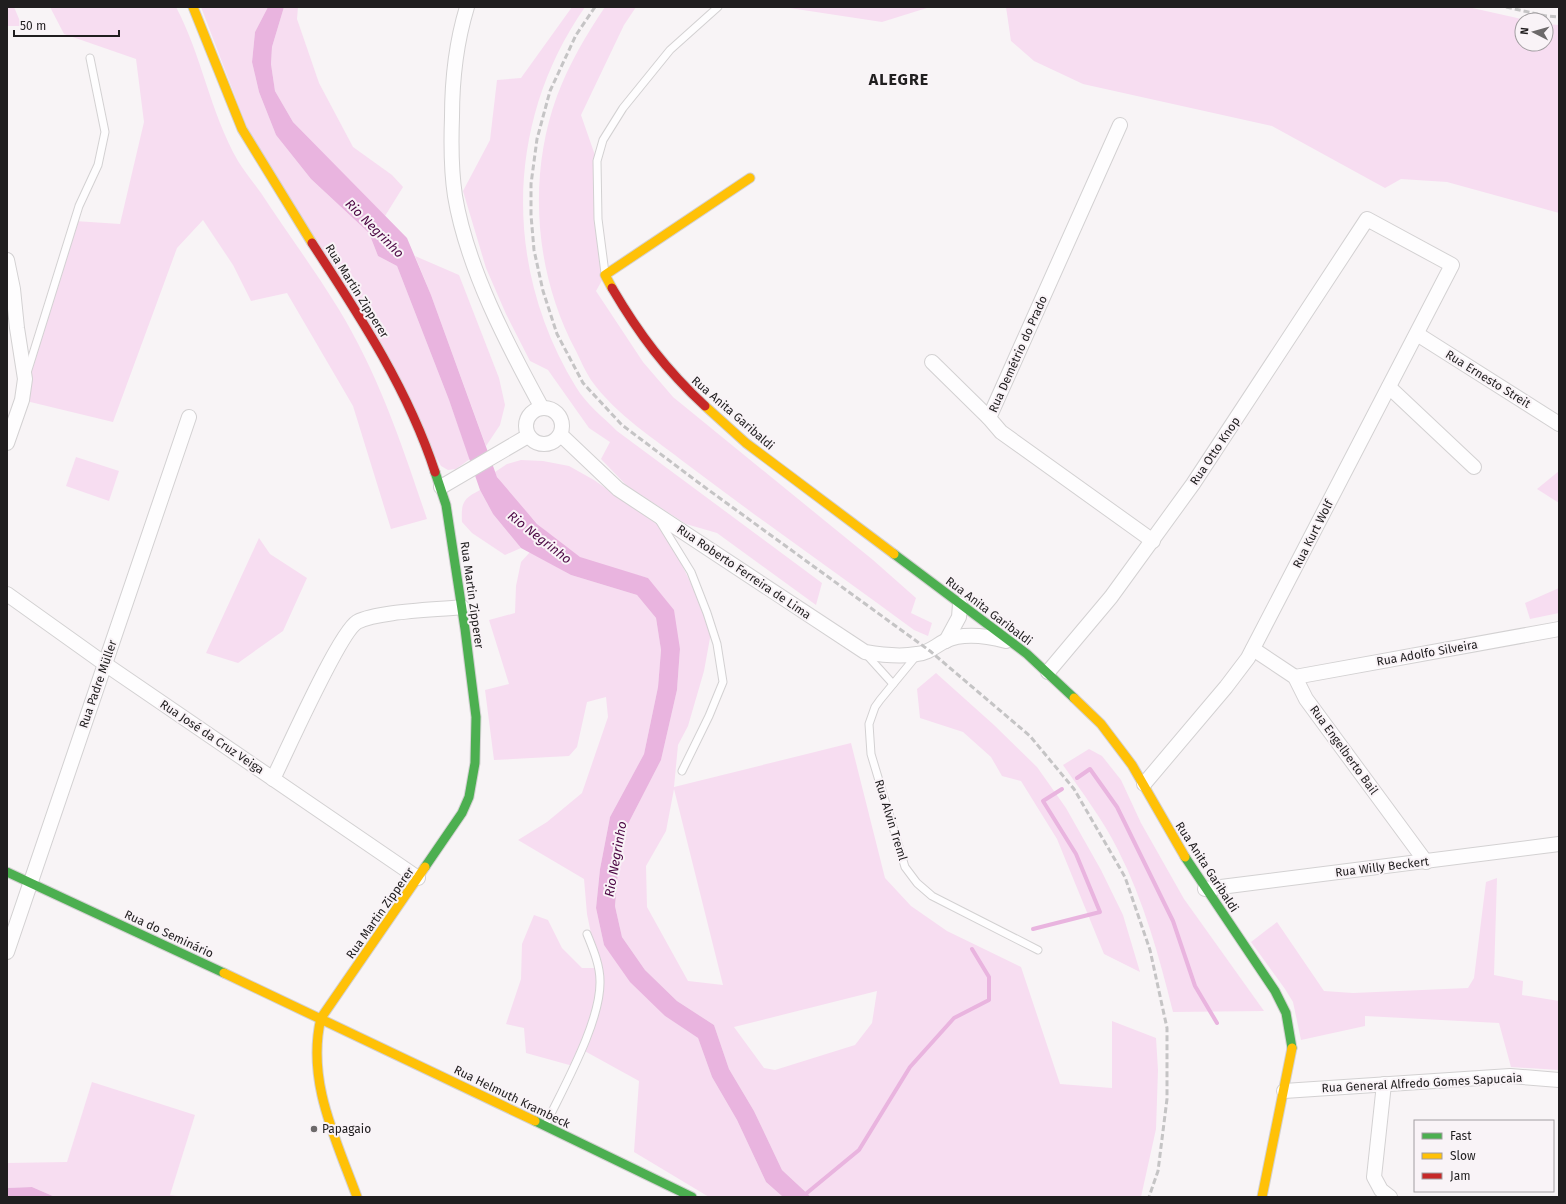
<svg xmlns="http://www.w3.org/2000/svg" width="1566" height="1204" viewBox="0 0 1566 1204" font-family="'Fira Sans',sans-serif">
  <rect width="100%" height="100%" fill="#f8f4f6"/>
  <g fill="#f7ddf1" fill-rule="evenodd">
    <path d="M7,7H14L22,26H7Z"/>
    <path d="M50,7H176C202,56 210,112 238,161C245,172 253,182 261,193C286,231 314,269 338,308C379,375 402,445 427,519L391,529L353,406L287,293L251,301L233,265L203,220L177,248L113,422L22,400L75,221L120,224L144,122L136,59L64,34Z"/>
    <path d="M201,7H268L255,32L252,62L259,92L276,135L311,179L369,233L378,256L397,266L449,400L470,459L456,469L448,470L441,466L246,125Z"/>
    <path d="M284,7H298L297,19L319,83L353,147L392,175L403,187L385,216L293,122L275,91L271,64L272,47Z"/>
    <path d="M572,7H585C505,122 503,268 576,387C586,404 603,417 617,431L822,583L816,605L717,533L686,524L627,486L601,459L610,442L589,428L548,370L530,361L506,314L486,268L463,191L490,140L497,80L521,78Z"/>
    <path d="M605,7H636L624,25L581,115L597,161L605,275L596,291L643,362L673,397L873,560L916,598L911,613L932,623L928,636L914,630C839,575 762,521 688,465C655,439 616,415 591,380C585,371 581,361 576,351C535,275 527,178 557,96C569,64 586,35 605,7Z"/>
    <path d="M783,7H930L882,22Z"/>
    <path d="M1006,7H1468L1526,20H1522V44H1546V24L1559,25V213L1447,182L1401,179L1385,188L1272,126L1083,84L1034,61L1011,41Z"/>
    <path d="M415,256L459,275L499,378L505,405L500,425L486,446L431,295Z"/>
    <path d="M76,457L119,471L109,501L66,486Z"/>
    <path d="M521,460L543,461L569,466L594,480L665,530L712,627L704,671L688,726L678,745L674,787L851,743L885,878L911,906L947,931L1021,967L1060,1084L1112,1088V1021L1156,1038L1158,1070L1156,1129L1141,1197H811L782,1170L754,1111L729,1069L714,1025L677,1001L645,970L622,937L615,906L618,872L628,824L661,760L677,690L680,649L648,578C626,572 602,567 581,558C561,550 502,492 495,472L507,464ZM674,789L723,985L688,981L647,907L646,866L666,831ZM877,991L872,1023L855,1045L775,1070L764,1068L734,1027Z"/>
    <path d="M1559,471V503L1537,489Z"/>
    <path d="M480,490L493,514L521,548L505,555L472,533L462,522C461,502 463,499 480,490Z"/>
    <path d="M259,538L270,554L307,578L283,631L238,663L206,653Z"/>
    <path d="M530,552L571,575L637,595L656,618L661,650L658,687L644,754L610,817L600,869L596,908L604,945L665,1016L698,1038L712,1077L737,1120L766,1182L783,1197H709L634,1152L639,1081L581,1049L573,1066L526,1053L524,1028L506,1024L521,979L522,944L534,915L548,920L562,948L582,968H598L587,914L584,879L518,840L547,822L582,793L608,717L606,697L587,702L577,747L569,756L494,760L485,690L509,684L489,620L515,613L516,586L521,562Z"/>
    <path d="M1559,588V613L1530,619L1525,603Z"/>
    <path d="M936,673L994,725L1037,767L1066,808L1101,870L1123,915L1140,972L1104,954L1057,839L1021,781L1002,776L991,757L963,732L920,718L917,689Z"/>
    <path d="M1089,749L1102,756L1121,780L1141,823L1184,899L1264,1011L1173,1012C1159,956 1144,901 1118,850C1103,820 1082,792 1063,765Z"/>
    <path d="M1497,878L1494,975L1523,981L1522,995L1559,1001V1070L1511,1067L1499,1023L1365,1016V1026L1301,1040L1293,1002L1285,989L1251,942L1277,922L1324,991L1353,993L1468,988L1474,978L1486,882Z"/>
    <path d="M92,1082L195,1115L170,1195L186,1197H55L32,1187L7,1188V1163L67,1162Z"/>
  </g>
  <g fill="#e9b4df">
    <path d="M268,7H284L272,47L271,64L275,91L293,122L407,238L431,295L497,477L537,524L580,557L648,578L674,610L680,649L677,690L661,760L628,824L618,872L615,906L622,937L645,970L677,1001L714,1025L729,1069L754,1111L782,1170L811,1197H783L766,1182L737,1120L712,1077L698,1038L665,1016L630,982L604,945L596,908L600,869L610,817L644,754L658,687L661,650L656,618L637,595L571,575L521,548L493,514L480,490L449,400L397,266L378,256L369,233L311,179L276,135L259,92L252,62L255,32Z"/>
    <path d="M32,1187L55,1197H7V1188Z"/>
  </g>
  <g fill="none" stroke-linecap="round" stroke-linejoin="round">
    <g stroke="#e9b4df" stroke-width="4">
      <path d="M1077,778L1090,769L1117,807L1173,921L1195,986L1217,1023"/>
      <path d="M1033,929L1100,912L1076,854L1043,801L1062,789"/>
      <path d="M802,1197L859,1150L910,1067L954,1018L989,1000V977L972,949"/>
    </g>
    <defs>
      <g id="lane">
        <path d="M605,273L598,219L597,161L603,140L623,108L670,50L718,7"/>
        <path d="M27,373L79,206L98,165L105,132L90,58"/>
        <path d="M659,520L691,572L707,613L717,644L723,682L709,716L682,771"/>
        <path d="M865,653L893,684"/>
        <path d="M917,655L880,700L875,707L869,724L871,754L905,867L917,883L932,896L1038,950"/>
        <path d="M545,1126C563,1088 601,1022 600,981C600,965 593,949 587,934"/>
      </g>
      <g id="street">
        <path d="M467,7C456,43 452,80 452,117C451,144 451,170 455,196C467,268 507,344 542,408"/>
        <path d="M1120,125L989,418L1001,432L1153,541"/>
        <path d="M7,260L13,289L17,328L25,379L22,400L7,443"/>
        <path d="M1417,334L1559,424"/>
        <path d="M932,362L989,418"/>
        <path d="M1389,387L1474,467"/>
        <circle cx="544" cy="426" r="18"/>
        <path d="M561,435L618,489L865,652C882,655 900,657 917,654C929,653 935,646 945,641C964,632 987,636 1006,641"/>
        <path d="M441,487L528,436"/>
        <path d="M7,594L105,664L418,878"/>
        <path d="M946,641L959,617L960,604"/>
        <path d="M1253,649L1295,677L1306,699L1426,862"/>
        <path d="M1048,672L1111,597L1193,484L1367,219L1452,265L1248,658L1226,687L1144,784"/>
        <path d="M1295,677L1559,629"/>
        <path d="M273,779C286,753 339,633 357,622C378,611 436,610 462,607"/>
        <path d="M1205,889L1559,844"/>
        <path d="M7,952L189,417"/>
        <path d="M1384,1084L1374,1177L1381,1190L1390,1197"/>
        <path d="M1284,1091L1510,1076L1559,1080"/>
      </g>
      <g id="fast">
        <path d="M894,554L1027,654L1074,698"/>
        <path d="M1185,857L1275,991L1286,1013L1292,1048"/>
        <path d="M425,867L462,813L469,797L475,763L476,717L465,629L446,505L435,472"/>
        <path d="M7,872L224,973"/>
        <path d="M535,1121L692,1197"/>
      </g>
      <g id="slow">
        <path d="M193,7L242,129L312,243"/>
        <path d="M612,288L605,275L750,178"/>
        <path d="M705,406L746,443L894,554"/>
        <path d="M1074,698L1101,724L1132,765L1185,857"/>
        <path d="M224,973L535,1121"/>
        <path d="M357,1197C336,1139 306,1081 321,1018L425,867"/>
        <path d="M1262,1197L1292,1048"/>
      </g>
      <g id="jam">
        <path d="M312,243C359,315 408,389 435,472"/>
        <path d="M612,288C639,334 666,370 705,406"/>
      </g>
    </defs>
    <use href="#lane" stroke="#d3d1d2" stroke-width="9"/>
    <use href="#street" stroke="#d3d1d2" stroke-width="16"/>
    <use href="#fast" stroke="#d3d1d2" stroke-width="11"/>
    <use href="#slow" stroke="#d3d1d2" stroke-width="11"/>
    <use href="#jam" stroke="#d3d1d2" stroke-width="11"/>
    <use href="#lane" stroke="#fefdfe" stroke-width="7"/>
    <use href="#street" stroke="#fefdfe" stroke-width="14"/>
    <use href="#fast" stroke="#4caf50" stroke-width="9"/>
    <use href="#slow" stroke="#ffc107" stroke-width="9"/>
    <use href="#jam" stroke="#c62828" stroke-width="9"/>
    <g stroke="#c5c4c5" stroke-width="3" stroke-dasharray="6 3" stroke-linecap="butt">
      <path d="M595,7L576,35L550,91L537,139L531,184V215L534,250L543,291L557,334L583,383L622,425L699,483L930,651L1030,736L1074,789L1125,877L1150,950L1167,1028V1099L1158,1171L1149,1197"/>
      <path d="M1506,7L1546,16L1559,17"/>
    </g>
  </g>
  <circle fill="#6c696a" stroke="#f9f3f7" stroke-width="1.5" cx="314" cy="1129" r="4"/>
  <g text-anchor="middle" stroke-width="4" stroke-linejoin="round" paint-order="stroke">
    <g font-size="12" fill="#201e1f" stroke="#f9f3f7">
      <text transform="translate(357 291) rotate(58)" y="4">Rua Martin Zipperer</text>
      <text transform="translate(1018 354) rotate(-66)" y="4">Rua Demétrio do Prado</text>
      <text transform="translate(1488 379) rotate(32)" y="4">Rua Ernesto Streit</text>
      <text transform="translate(733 413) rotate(41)" y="4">Rua Anita Garibaldi</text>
      <text transform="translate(1215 451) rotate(-56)" y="4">Rua Otto Knop</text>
      <text transform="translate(1313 534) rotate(-63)" y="4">Rua Kurt Wolf</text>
      <text transform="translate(744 572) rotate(34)" y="4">Rua Roberto Ferreira de Lima</text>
      <text transform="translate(472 595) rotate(82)" y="4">Rua Martin Zipperer</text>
      <text transform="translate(989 611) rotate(37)" y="4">Rua Anita Garibaldi</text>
      <text transform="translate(1427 653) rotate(-10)" y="4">Rua Adolfo Silveira</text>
      <text transform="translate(98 684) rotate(-71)" y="4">Rua Padre Müller</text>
      <text transform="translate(212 737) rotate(34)" y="4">Rua José da Cruz Veiga</text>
      <text transform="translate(1344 750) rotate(54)" y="4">Rua Engelberto Bail</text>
      <text transform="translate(891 820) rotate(73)" y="4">Rua Alvin Treml</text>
      <text transform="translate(1207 867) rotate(57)" y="4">Rua Anita Garibaldi</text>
      <text transform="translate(1382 867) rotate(-7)" y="4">Rua Willy Beckert</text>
      <text transform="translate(380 913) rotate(-55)" y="4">Rua Martin Zipperer</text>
      <text transform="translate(169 934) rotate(25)" y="4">Rua do Seminário</text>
      <text transform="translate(1422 1083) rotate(-3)" y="4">Rua General Alfredo Gomes Sapucaia</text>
      <text transform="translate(512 1097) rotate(26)" y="4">Rua Helmuth Krambeck</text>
    </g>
    <g font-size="12" fill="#201e1f" stroke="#f9f3f7" text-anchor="start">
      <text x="322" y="1133">Papagaio</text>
    </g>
    <g font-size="13" font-style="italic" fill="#4d0945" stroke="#f9f3f7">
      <text transform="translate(375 228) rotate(45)" y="5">Rio Negrinho</text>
      <text transform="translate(540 537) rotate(38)" y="5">Rio Negrinho</text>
      <text transform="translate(615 859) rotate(-80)" y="5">Rio Negrinho</text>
    </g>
    <g font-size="16" font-weight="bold" letter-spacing="1" fill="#201e1f" stroke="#f9f3f7">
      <text x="899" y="85">ALEGRE</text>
    </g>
  </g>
  <rect width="1566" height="1204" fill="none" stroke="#201e1f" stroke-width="16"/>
  <rect x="1414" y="1120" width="140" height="72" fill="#f9f3f7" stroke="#a29ea1"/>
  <rect x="1422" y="1133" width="20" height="6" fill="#4caf50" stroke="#a29ea1"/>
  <text x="1450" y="1140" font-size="12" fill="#201e1f">Fast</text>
  <rect x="1422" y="1153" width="20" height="6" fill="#ffc107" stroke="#a29ea1"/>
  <text x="1450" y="1160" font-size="12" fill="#201e1f">Slow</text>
  <rect x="1422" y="1173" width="20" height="6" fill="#c62828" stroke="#a29ea1"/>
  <text x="1450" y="1180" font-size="12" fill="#201e1f">Jam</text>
  <g transform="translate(1534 32) rotate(276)"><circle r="19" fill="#f9f3f7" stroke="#a29ea1"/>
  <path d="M0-3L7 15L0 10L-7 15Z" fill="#6c696a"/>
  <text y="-6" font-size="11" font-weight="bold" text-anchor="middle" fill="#201e1f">N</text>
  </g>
  <path d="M14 30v6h105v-6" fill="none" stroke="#201e1f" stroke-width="2"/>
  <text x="20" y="30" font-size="12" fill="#201e1f" stroke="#f9f3f7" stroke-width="3" paint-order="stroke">50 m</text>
</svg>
